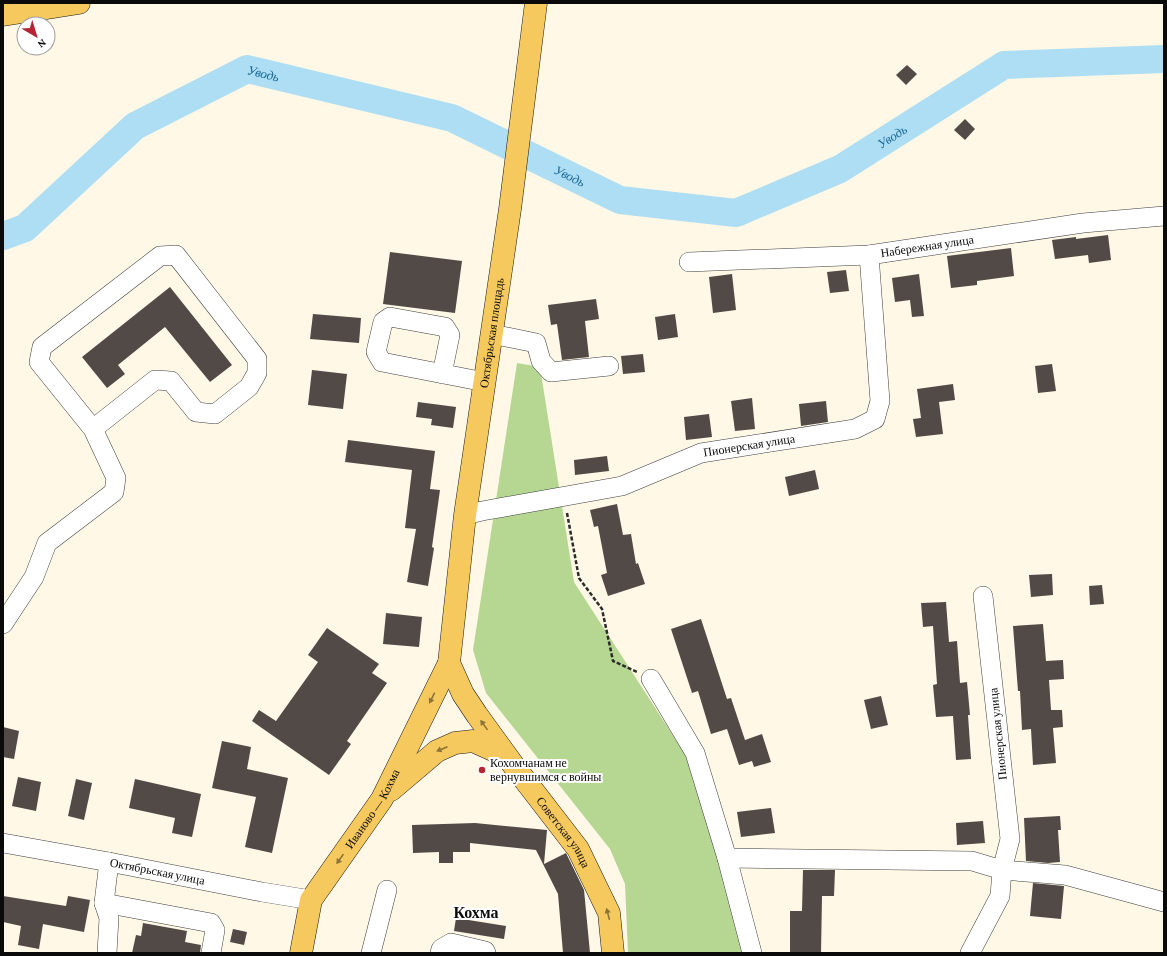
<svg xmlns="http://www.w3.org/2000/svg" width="1167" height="956" viewBox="0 0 1167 956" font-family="'Crimson Pro',serif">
  <rect width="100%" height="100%" fill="#fff8e6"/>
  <path fill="#b5d792" d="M517,363L540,367L574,582L692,765L745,953H628L625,884L610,849L486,693L473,650Z"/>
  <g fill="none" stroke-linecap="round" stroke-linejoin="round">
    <path stroke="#addef4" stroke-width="28" id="s1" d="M3,236L25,228L135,126L247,69L452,118L620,200L736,213L840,169L1004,65L1164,59"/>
  </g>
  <g fill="#524a46">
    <path d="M907,65L917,74L906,85L896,75Z"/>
    <path d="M965,119L975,129L965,140L954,130Z"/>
    <path d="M1108,235L1111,260L1089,263L1088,255L1055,259L1052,240L1076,237V239Z"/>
    <path d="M1011,248L1014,276L977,281V285L951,288L947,256Z"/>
    <path d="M390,252L462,261L455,313L383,304Z"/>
    <path d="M846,270L849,291L830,293L827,272Z"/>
    <path d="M732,274L736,310L713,313L709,277Z"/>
    <path d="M919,274L924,316L912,317L910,300L895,302L892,278Z"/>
    <path d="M170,287L232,365L210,382L165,327L118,365L125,374L107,388L82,357Z"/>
    <path d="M596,299L599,319L585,321L589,357L562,360L557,324L551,325L548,305Z"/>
    <path d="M313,314L361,318L359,343L310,339Z"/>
    <path d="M675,314L678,337L658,340L655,317Z"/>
    <path d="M643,354L645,372L623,374L621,356Z"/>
    <path d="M1052,364L1056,391L1038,393L1035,366Z"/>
    <path d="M312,370L347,374L343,409L308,405Z"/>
    <path d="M953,384L955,400L939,402L943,434L916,437L913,419L921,418L917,389Z"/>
    <path d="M752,398L755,429L735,431L731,401Z"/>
    <path d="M826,401L828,422L801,426L799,404Z"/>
    <path d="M418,402L456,407L453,428L431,425L432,419L416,417Z"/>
    <path d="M709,414L712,437L686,440L684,417Z"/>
    <path d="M348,440L435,451L430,489L440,490L432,547L434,548L428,586L407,582L416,529L405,528L412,470L345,462Z"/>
    <path d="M607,456L609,471L575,475L574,460Z"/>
    <path d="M815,470L819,489L789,496L785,477Z"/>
    <path d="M617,504L623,535L631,534L636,564L638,563L645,584L608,596L601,575L607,573L598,526L594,527L590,510Z"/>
    <path d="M1052,574L1053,595L1031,597L1029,575Z"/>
    <path d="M1102,585L1104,604L1090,605L1089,586Z"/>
    <path d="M946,602L949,642L957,641L960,683L967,682L970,715H968L971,759L956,760L953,716L936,717L933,685L937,684L933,626L923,627L921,603Z"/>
    <path d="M386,613L422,617L419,647L383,644Z"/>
    <path d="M701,619L727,699L731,698L745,740L762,734L771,762L754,767L752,761L739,765L727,729L711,734L698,691L692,693L671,629Z"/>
    <path d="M1043,624L1046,661L1063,660L1064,679L1049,680L1051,710H1062L1063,727L1053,728L1056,763L1033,765L1031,729L1022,730L1020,691H1018L1013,626Z"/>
    <path d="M327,628L379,664L372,673L387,683L347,741L351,744L329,775L252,721L259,710L276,721L318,662L308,655Z"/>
    <path d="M881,696L888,725L871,729L864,700Z"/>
    <path d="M3,727L19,731L14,759L3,757Z"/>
    <path d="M222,741L251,747L247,769L288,778L272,853L245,847L256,797L212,788Z"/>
    <path d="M18,777L41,782L36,811L12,806Z"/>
    <path d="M76,779L92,783L84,820L68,816Z"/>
    <path d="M135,779L201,794L192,837L172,833L175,818L129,808Z"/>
    <path d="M771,808L775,833L741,837L737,812Z"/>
    <path d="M1060,816L1061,830H1058L1060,862L1048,863L1026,861L1024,818Z"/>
    <path d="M983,821L985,843L957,845L956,823Z"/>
    <path d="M475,823L547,830L544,864L566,853L584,890L590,953H563L558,894L536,850L470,843V852H453V863H439V852L413,853L412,825Z"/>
    <path d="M803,870H835L834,896H822L821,953H790V911H802Z"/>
    <path d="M1033,883L1064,886L1061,919L1030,916Z"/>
    <path d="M3,896L66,906L68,896L90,900L84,932L43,924L39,949L18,945L21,926L3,922Z"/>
    <path d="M456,918L506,926L504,939L454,931Z"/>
    <path d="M143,923L187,931L185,942L201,945L200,953H132L136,935L141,936Z"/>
    <path d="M233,929L247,932L244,945L230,942Z"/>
  </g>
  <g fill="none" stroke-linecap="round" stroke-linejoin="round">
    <defs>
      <g id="minor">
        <path id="s2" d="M689,262L869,255L1083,223L1164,216"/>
        <path d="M492,334L536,343L541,361L551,372L609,366"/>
        <path d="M442,374L450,335L445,327L390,317L383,322L376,352L382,362L485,382"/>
        <path id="s3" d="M465,515L482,511L622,486L701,453L855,429L875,419L880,401L869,255"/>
        <path d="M3,624L34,577L47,543L114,492L116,478L93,429L39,362L42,347L160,256L176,255L257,359V373L249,387L215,414L196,412L171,381L155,380L93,429"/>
        <path d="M651,679L695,753L727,858L752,953"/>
        <path id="s4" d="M3,843L109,862L262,892L311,900"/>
        <path d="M727,858L972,861L1002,870L1065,875L1164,902"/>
        <path d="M104,903L211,923L215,930L211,953"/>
        <path d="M107,953L109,918L104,903L109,862"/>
        <path d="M371,953L387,890"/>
        <path d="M440,953L441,949L451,943L485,951L486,953"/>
        <path d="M970,953L1000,896L1002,870L1010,839L983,596"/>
      </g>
      <g id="major">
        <path d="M3,15L79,3"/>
        <path id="s5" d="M449,663L463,694L477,715L514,766L578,849L609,913L613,953"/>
        <path d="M391,790L437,751L455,743L473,741L495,751L504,758"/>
        <path id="s6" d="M301,953L311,900L382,799L449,663L465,515L510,209L536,3"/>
      </g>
    </defs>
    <use href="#minor" stroke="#3d3d3d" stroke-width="20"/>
    <use href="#major" stroke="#1b1b1b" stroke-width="23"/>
    <path stroke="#2c2c2c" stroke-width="2.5" stroke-dasharray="4 2" stroke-linecap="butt" d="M567,513L579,578L602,609L613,661L637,672"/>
    <use href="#minor" stroke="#fff" stroke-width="19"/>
    <use href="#major" stroke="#f6c95f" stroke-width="22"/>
  </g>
  <defs><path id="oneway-solid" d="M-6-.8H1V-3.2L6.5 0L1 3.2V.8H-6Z"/></defs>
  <g fill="#8c7339">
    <use href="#oneway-solid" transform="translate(432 698) rotate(116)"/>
    <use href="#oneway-solid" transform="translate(484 725) rotate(-126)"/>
    <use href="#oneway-solid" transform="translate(442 749) rotate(157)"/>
    <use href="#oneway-solid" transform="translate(340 859) rotate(125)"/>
    <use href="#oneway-solid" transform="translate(608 914) rotate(-104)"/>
  </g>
  <circle fill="#b52635" stroke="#fff" stroke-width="1.5" cx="482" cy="770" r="4"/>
  <g text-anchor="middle" stroke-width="4" stroke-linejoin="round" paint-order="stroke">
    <g font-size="12" fill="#0a0a0a" stroke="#fff">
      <text dy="4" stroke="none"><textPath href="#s2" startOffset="239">Набережная улица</textPath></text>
      <text dy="4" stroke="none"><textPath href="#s6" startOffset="662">Октябрьская площадь</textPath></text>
      <text dy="4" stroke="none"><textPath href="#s3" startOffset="294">Пионерская улица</textPath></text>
      <text transform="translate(998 734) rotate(-96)" y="4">Пионерская улица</text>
      <text dy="4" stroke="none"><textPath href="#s6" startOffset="164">Иваново — Кохма</textPath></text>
      <text dy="4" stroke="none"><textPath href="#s5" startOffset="205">Советская улица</textPath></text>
      <text dy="4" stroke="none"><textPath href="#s4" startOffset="157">Октябрьская улица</textPath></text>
    </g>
    <g font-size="12" fill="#0a0a0a" stroke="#fff" text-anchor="start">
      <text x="490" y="767">Кохомчанам не<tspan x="490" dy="14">вернувшимся с войны</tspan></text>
    </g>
    <g font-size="13" font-style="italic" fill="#176797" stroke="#fff">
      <text dy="5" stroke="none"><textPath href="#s1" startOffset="316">Уводь</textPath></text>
      <text dy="5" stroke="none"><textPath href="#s1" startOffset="988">Уводь</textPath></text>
      <text dy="5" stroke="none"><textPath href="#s1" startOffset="641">Уводь</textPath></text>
    </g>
    <g font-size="16" font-weight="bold" fill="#0a0a0a" stroke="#fff">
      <text x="476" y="918">Кохма</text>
    </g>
  </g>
  <rect width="1167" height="956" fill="none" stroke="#0a0a0a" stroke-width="8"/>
  <g transform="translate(36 36) rotate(142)"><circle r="19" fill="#ffffff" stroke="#9d9d9d"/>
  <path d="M0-3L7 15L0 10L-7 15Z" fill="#b52635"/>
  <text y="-6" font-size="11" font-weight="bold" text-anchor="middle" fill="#0a0a0a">N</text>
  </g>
</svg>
